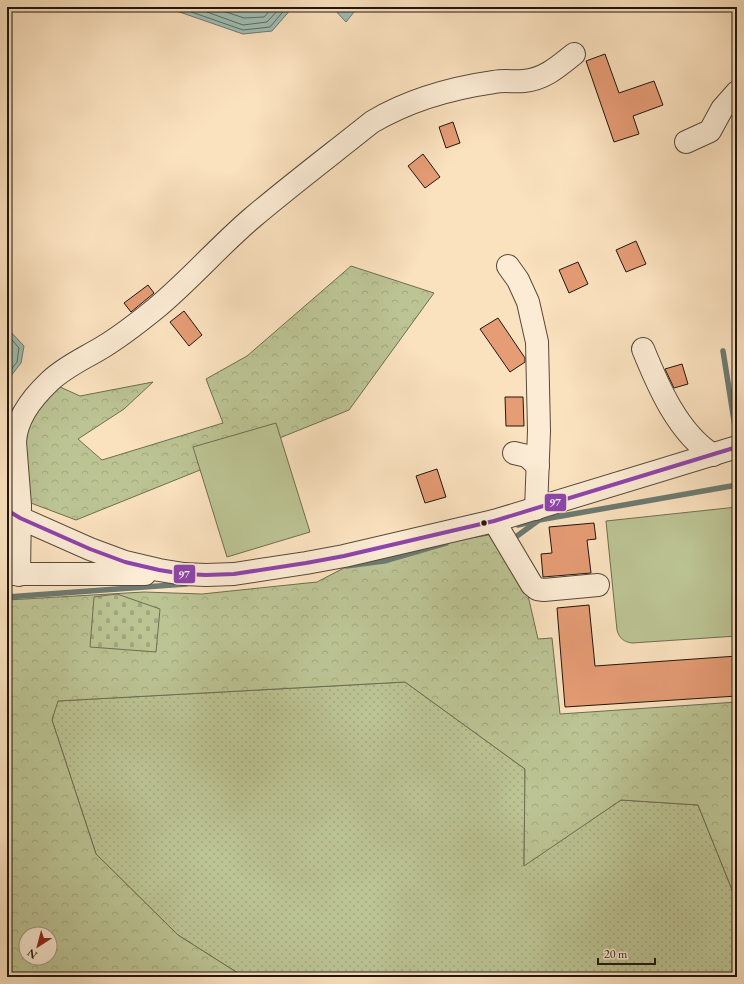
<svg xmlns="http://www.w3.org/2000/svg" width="744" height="984" viewBox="0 0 744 984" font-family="'EB Garamond',serif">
  <defs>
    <pattern id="green-dots" width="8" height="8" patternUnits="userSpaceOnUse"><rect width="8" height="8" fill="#bcc494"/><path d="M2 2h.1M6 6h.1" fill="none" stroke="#a1a87e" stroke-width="1.8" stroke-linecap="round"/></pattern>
    <pattern id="forest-crowns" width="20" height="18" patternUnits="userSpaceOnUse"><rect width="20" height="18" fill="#bcc494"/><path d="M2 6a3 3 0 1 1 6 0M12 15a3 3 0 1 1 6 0" fill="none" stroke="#a1a87e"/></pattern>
    <pattern id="cemetery-stones" width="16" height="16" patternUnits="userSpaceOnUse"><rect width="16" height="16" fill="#bcc494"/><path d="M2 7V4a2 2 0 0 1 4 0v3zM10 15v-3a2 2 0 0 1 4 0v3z" fill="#a1a87e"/></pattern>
  </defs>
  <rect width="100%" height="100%" fill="#fbe2bf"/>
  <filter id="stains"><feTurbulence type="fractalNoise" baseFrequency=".005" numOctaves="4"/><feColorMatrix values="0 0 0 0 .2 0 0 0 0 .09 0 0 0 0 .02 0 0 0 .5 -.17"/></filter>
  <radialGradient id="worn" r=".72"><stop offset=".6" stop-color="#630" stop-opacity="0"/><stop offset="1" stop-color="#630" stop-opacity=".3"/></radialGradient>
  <path fill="url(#green-dots)" stroke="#6e6d52" d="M405,682L525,769L524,865L621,800L698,805L737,902V977H244L178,935L96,854L52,720L57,701Z"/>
  <g fill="url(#forest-crowns)" stroke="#6e6d52" fill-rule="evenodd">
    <path d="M351,266L434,293L349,410L76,520L7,494V416L38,377L80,396L153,382L124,409L78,439L102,460L223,423L206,379L247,356Z"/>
    <path d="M494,534L527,591L538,639L552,638L560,714L737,702V902L698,805L621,800L524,866L525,769L405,682L58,701L52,720L96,854L178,935L244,977H7V600L144,592L202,594L317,582L365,557ZM26,934H50V958H26Z"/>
  </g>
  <path fill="url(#cemetery-stones)" stroke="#6e6d52" d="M117,594L160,609L156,652L90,647L94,597Z"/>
  <g fill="#bcc494" stroke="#6e6d52">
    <path d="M276,423L310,532L227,557L193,447Z"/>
    <path d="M737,507V636L632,643C624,642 619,638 617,630L606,521Z"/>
  </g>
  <g fill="#9fbdb3" stroke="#6c7a71">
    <path d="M165,7H292V8L272,31L243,34Z"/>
    <path d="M332,7H358L346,22Z"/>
    <path d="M7,328L24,346L21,363L7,381Z"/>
  </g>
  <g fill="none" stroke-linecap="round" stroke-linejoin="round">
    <g stroke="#606a61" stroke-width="1">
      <path d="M177,7L243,30L270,27L287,7"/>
      <path d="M193,7L243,25L267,22L281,7"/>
      <path d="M211,7L244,18L264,17L273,7"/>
      <path d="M7,334L19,348L17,362L7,375"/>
    </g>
    <g stroke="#6c7a71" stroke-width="5.5">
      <path d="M723,351L736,433"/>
      <path d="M518,525L539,520"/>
      <path d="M517,536L539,520L737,485"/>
      <path d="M346,566L384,561L446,543"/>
      <path d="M7,597L186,584"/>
    </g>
  </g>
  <g fill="#e69c75" stroke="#20160f">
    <path d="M605,54L619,93L654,81L663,105L633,116L639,134L614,142L586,61Z"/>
    <path d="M453,122L460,143L446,148L439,127Z"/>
    <path d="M423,154L440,177L425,188L408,166Z"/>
    <path d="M636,241L646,264L626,272L616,250Z"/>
    <path d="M578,262L588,284L569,293L559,270Z"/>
    <path d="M148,285L154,293L131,312L124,303Z"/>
    <path d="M184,311L202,335L189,346L170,322Z"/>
    <path d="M498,318L525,358V362L510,372L480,329Z"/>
    <path d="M682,364L688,384L674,388L665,369Z"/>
    <path d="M505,397H523L524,426H506Z"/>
    <path d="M437,469L446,497L425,503L416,476Z"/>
    <path d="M594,523L596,539L587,540L591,573L543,577L541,554L552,553L549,527Z"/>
    <path d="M589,605L595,666L737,656V696L565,707L557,608Z"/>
  </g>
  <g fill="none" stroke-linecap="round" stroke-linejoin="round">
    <defs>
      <g id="minor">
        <path d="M686,142L710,131L722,109L737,92"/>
        <path d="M508,266L518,280L528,302L537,342L539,431L536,509"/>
        <path d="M643,349C658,386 678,433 713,455"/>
        <path d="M514,453L527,456L538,466"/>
        <path d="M9,511L20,518L90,549L125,562L159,570L184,574L206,575L234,574L306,563L344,556L494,521L737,447"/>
        <path d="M494,521L532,585L537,589L544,590L598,585"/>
        <path d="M7,574H145"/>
        <path d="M19,575L20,505L15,442C16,418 33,397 50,381C66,366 85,358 103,347C121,336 139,322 155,309C189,281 218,247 252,218C291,185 332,154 372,122C409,100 452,88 494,82C504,80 514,82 524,81C545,79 559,66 574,54"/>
      </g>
    </defs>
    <use href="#minor" stroke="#57493b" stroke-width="24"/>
    <use href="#minor" stroke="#fcecd5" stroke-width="22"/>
    <defs>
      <path id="bus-1" d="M7,510L20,518L90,549L125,562L159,570L184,574L206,575L234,574L306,563L344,556L494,521L737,447"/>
    </defs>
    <use href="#bus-1" stroke="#fcecd5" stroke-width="7"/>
    <use href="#bus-1" stroke="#8e44ad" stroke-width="4"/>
  </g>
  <circle fill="#20160f" stroke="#fcecd5" stroke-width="1.5" cx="484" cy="523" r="3.5"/>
  <g stroke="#fcecd5" stroke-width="1.5">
    <rect x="544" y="493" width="23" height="19" rx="4" fill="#8e44ad"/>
    <rect x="173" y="564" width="23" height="20" rx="4" fill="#8e44ad"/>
  </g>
  <g font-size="11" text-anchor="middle" font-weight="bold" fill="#fff">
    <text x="555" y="506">97</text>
    <text x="184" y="578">97</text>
  </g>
  <rect width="744" height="984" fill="none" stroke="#fbe2bf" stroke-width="24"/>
  <rect x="8" y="8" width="728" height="968" fill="none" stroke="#20160f" stroke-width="2"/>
  <rect x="12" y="12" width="720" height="960" fill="none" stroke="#20160f"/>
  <g transform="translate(38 946) rotate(216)"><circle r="19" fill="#fcecd5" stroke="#a49686"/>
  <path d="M0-3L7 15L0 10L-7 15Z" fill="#8f2418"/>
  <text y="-6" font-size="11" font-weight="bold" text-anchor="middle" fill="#20160f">N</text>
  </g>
  <path d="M598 958v6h57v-6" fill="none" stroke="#20160f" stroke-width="2"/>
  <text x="604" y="958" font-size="12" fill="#20160f" stroke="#fcecd5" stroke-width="3" paint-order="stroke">20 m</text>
  <rect width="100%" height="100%" filter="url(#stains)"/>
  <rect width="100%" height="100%" fill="url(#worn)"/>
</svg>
